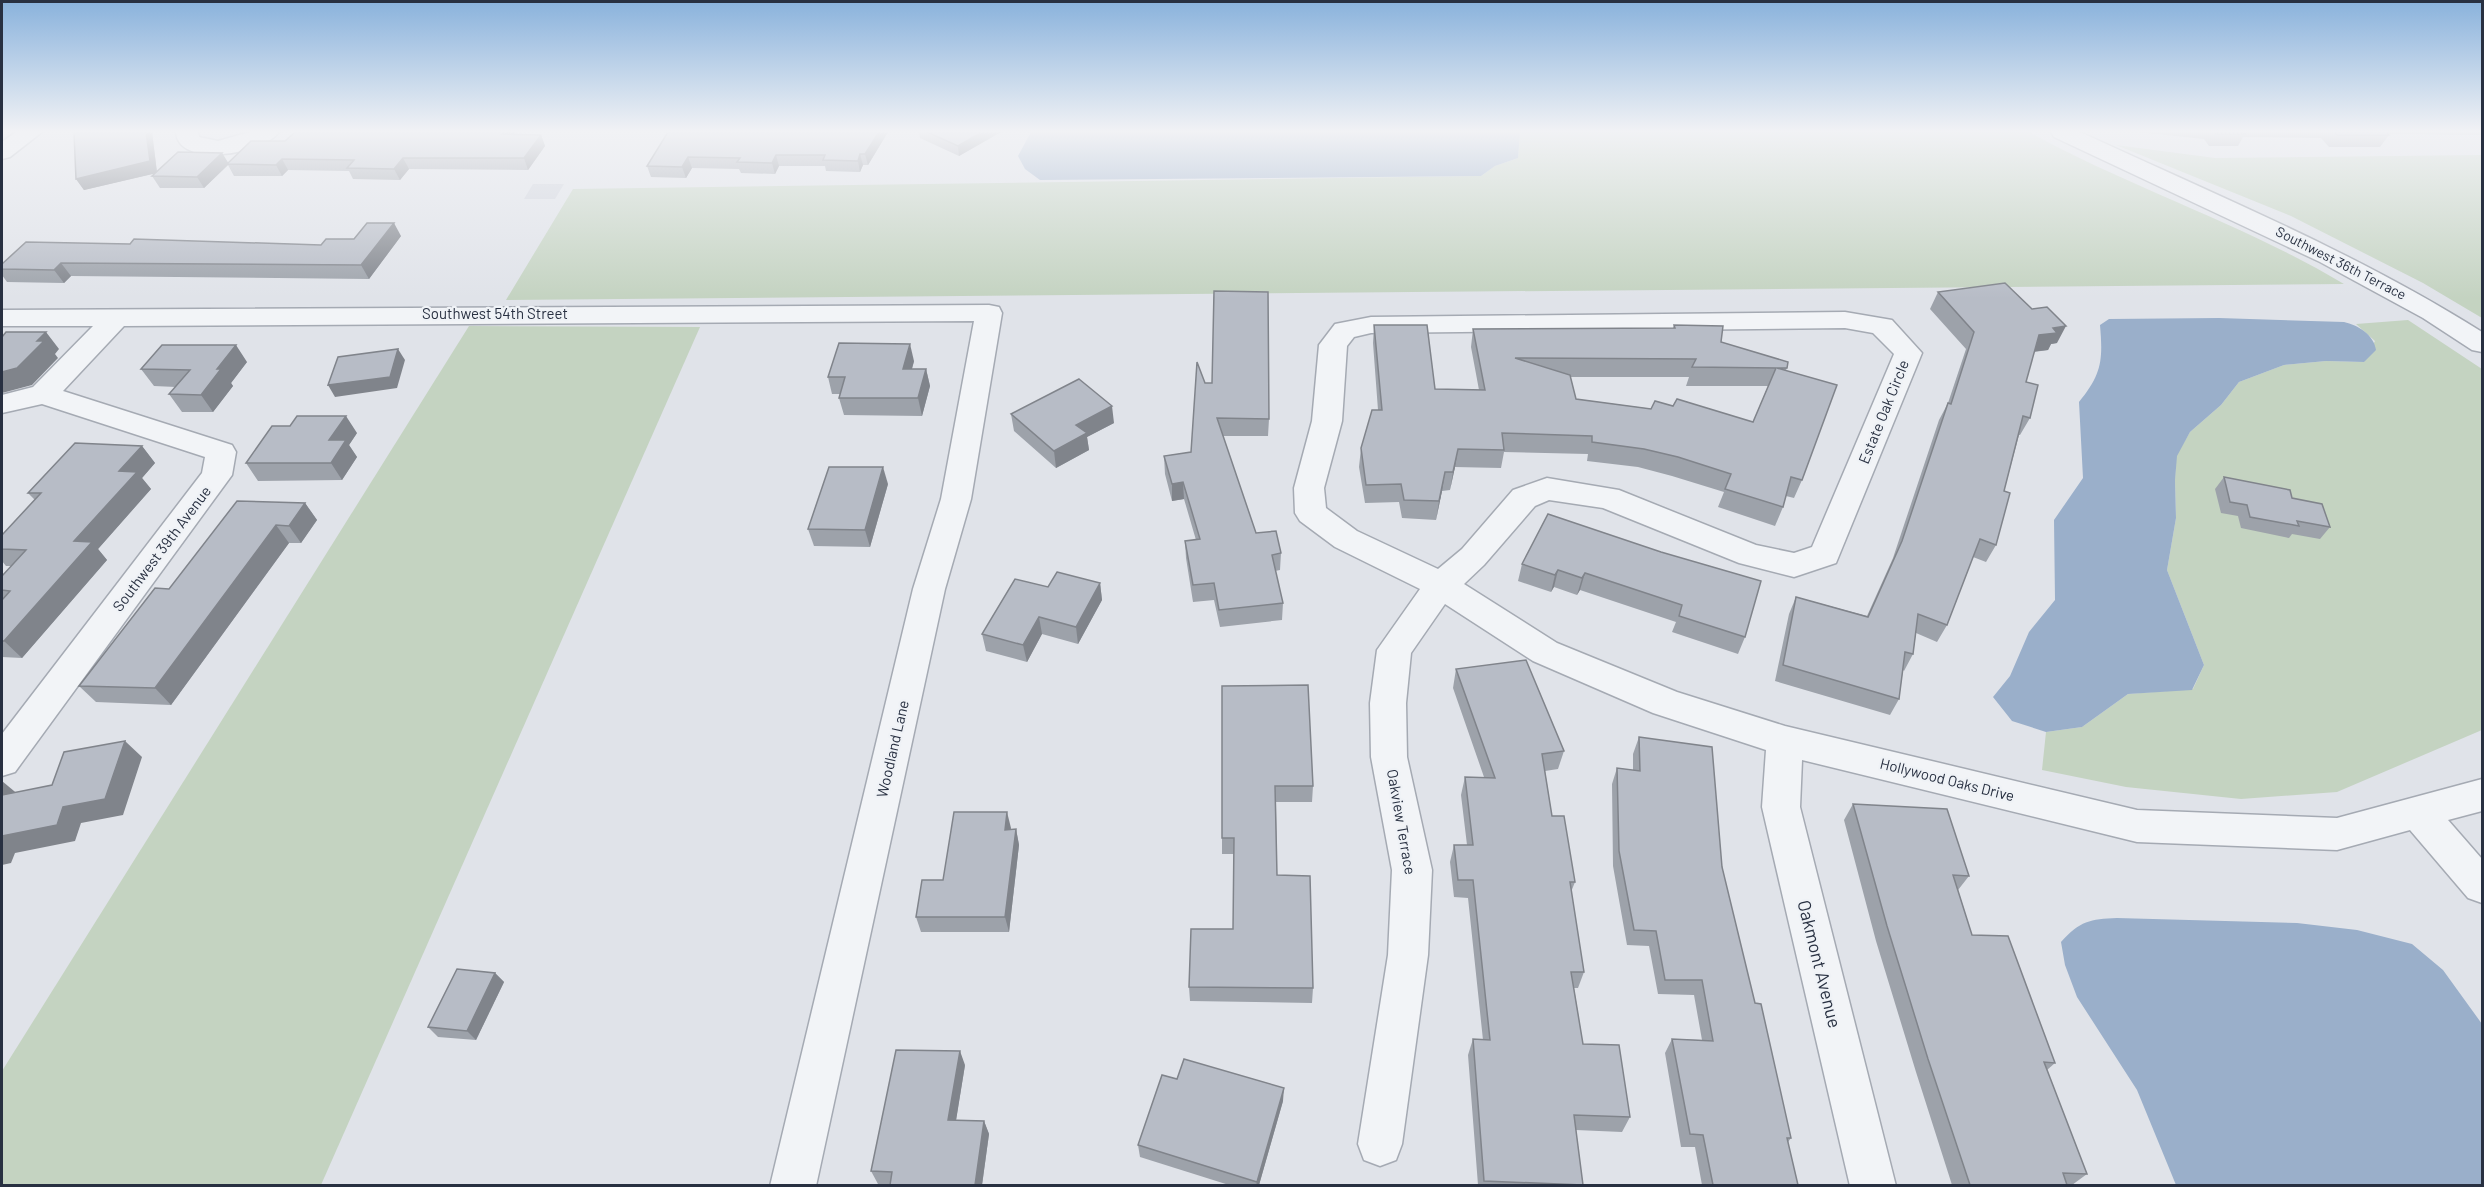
<svg xmlns="http://www.w3.org/2000/svg" width="2484" height="1187" viewBox="0 0 2484 1187" font-family="Barlow,sans-serif">
  <rect width="100%" height="100%" fill="#e0e3e9"/>
  <path fill="#ced2db" d="M533,184H564L555,199H524Z"/>
  <g fill="#c4d3c1">
    <path d="M1520,132H2029C2131,188 2244,224 2344,284L506,300L573,189L1481,176L1495,166L1518,158Z"/>
    <path d="M2116,145L2215,158L2482,155V318L2423,283L2291,216Z"/>
    <path d="M2408,320L2482,369V730L2337,792L2241,799L2126,787L2042,770L2046,732L2082,727L2128,694L2193,689L2204,665L2167,570L2176,518L2175,480L2176,456L2190,432L2221,405L2239,382L2284,365L2326,361L2364,362L2375,341L2356,324Z"/>
    <path d="M469,326L700,327L321,1185H2V1071Z"/>
  </g>
  <g fill="#9aafca">
    <path d="M1031,132H1520L1518,158L1495,166L1481,176L1040,180L1025,169L1018,156Z"/>
    <path d="M2219,318L2344,322C2358,325 2374,335 2376,350L2364,362L2326,361L2284,365L2239,382L2221,405L2190,432L2177,456L2175,480L2176,518L2167,570L2204,665L2192,690L2128,694L2082,727L2046,732L2012,721L1993,697L2010,676L2029,632L2055,600L2054,520L2083,478L2079,402C2102,374 2103,360 2100,325L2109,319Z"/>
    <path d="M2117,918L2297,923L2357,930L2412,944L2443,970L2482,1024V1185H2176L2137,1090L2077,997L2065,965L2061,942C2080,921 2090,919 2117,918Z"/>
  </g>
  <g fill="none" stroke-linecap="round" stroke-linejoin="round">
    <defs>
      <g id="minor">
        <path d="M16,132H42L10,157L2,159V142Z"/>
        <path d="M176,132H198L199,137L218,141L250,132H279C264,154 178,169 176,132Z"/>
        <path d="M2051,132H2080C2216,195 2355,252 2482,332V352L2472,350L2423,318L2320,262L2054,137Z"/>
        <path d="M989,305L999,307L1002,313L971,499L945,589L816,1186H770L913,589L941,499L974,321L124,326L63,391L232,445L236,452L232,475L15,772L2,776V734L202,473L205,457L42,404L2,413V395L33,387L93,326H2V310Z"/>
        <path d="M1845,312L1892,320L1922,353L1836,563L1794,577L1739,563L1603,508L1549,500L1535,506L1484,565L1464,584L1557,643L1677,692L1785,726L2137,810L2337,818L2482,779V811L2448,820L2482,859V903L2468,898L2410,830L2337,850L2137,842L1802,760L1800,807L1896,1186H1850L1762,807L1766,750L1653,713L1533,661L1445,604L1411,653L1406,703L1407,757L1432,870L1428,955L1402,1144L1396,1160L1380,1166L1364,1160L1358,1144L1388,955L1392,870L1371,757L1370,703L1377,650L1420,589L1335,547L1300,521L1295,513L1294,488L1312,421L1319,345L1335,324L1371,317ZM1845,328L1873,333L1894,354L1812,547L1794,553L1756,545L1619,490L1547,478L1513,490L1462,549L1438,569L1357,531L1326,508L1324,488L1342,421L1347,346L1354,337L1371,333Z"/>
      </g>
    </defs>
    <use href="#minor" stroke="#a5aab3" stroke-width="3"/>
    <use href="#minor" fill="#f2f4f7" fill-rule="evenodd"/>
  </g>
  <g fill="#9da2aa" fill-rule="evenodd">
    <path d="M75,132H152L157,172L222,153L228,163L285,141L514,135H541L545,146L528,170L409,169L400,180L353,179L349,171L288,170L282,176H234L228,165L204,188H160L152,176L156,173L84,190L76,179Z"/>
    <path d="M735,132H888L868,165H863L860,172L826,171L825,166H779L775,174L741,173L739,169L692,168L686,178L651,177L647,166Z"/>
    <path d="M919,132H1001L959,156L920,138Z"/>
    <path d="M2139,132H2482V135L2388,134L2389,135L2380,147H2329L2321,138L2243,137L2238,146H2209L2204,139Z"/>
    <path d="M401,236L369,279L71,276L64,283L7,282L2,275V264L130,244L321,245L354,239Z"/>
    <path d="M1938,292L2057,343L2051,344L2048,350L2034,352L2026,382L2030,418L2020,435H2019L2004,491L1996,545L1986,562L1973,557L1947,625L1937,642L1916,633L1913,654L1904,671L1903,670L1899,699L1890,715L1775,681L1789,614L1796,597L1867,616L1893,558L1939,420L1948,403L1966,349L1930,309Z"/>
    <path d="M1374,325L1435,389L1479,390L1471,347L1473,329L1673,328L1674,325L1721,342L1787,368L1786,370L1802,480L1794,498L1786,496L1783,507L1775,526L1718,507L1724,492L1672,476L1638,467L1587,461L1588,454L1504,452L1501,468L1455,467L1450,490L1442,491L1436,520L1402,518L1399,502L1365,503L1359,467L1361,448L1378,410L1373,343ZM1570,377H1689L1686,386H1768L1753,422L1576,399Z"/>
    <path d="M914,361L912,369H926L930,386L922,416L844,415L839,398L840,394H832L828,377Z"/>
    <path d="M247,362L231,383L233,386L213,412H182L169,394L176,387L154,386L141,369Z"/>
    <path d="M1205,383L1269,419L1268,436H1223L1256,533L1281,553L1280,570L1275,571L1283,603L1282,620L1220,627L1214,600L1193,602L1186,558L1185,541L1196,540L1184,499L1172,501L1165,474L1164,456L1191,452Z"/>
    <path d="M1011,414L1114,423L1087,437L1089,450L1056,468L1014,431Z"/>
    <path d="M357,433L349,445L357,457L342,480L258,481L246,463Z"/>
    <path d="M142,446L155,463L142,478L151,489L98,549L107,560L22,658L2,657V576L11,566H6L2,561V535L35,500L28,493Z"/>
    <path d="M2224,477L2292,498L2330,527L2320,539L2292,534L2289,538L2241,528L2238,516L2221,513L2215,489Z"/>
    <path d="M888,484L870,547L814,546L808,529Z"/>
    <path d="M305,503L317,520L301,543H289L171,705L96,702L79,686L169,589Z"/>
    <path d="M1548,514L1745,637L1738,654L1672,632L1676,622L1580,590L1577,595L1554,587L1551,592L1518,581L1522,564Z"/>
    <path d="M1100,583L1102,600L1078,644L1042,634L1027,662L986,651L982,634L1048,587Z"/>
    <path d="M1456,669L1564,751L1558,769L1545,771L1552,816L1575,882L1571,892L1584,972L1578,988H1574L1583,1044L1630,1117L1622,1132L1576,1130L1583,1185H1478L1468,1055L1473,1039L1483,1040L1468,898L1454,897L1450,862L1454,845H1467L1461,795L1465,777H1484L1453,688Z"/>
    <path d="M1222,686L1313,786L1312,802H1276L1277,875L1313,988L1312,1003L1190,1001L1189,987L1233,929L1234,854H1222Z"/>
    <path d="M1639,737L1722,867L1755,1003L1791,1138L1788,1142L1798,1185H1702L1695,1147H1681L1665,1053L1672,1039L1702,1040L1694,995L1658,994L1649,946L1627,945L1613,866L1612,784L1617,768L1633,770V754Z"/>
    <path d="M1853,804L1969,876L1958,890L1972,935L2055,1063L2047,1070L2087,1174L2072,1185H1952L1916,1072L1876,941L1844,820Z"/>
    <path d="M1011,828L1010,829H1016L1019,845L1009,932H921L916,917L943,880Z"/>
    <path d="M495,973L504,982L476,1040L438,1037L428,1027Z"/>
    <path d="M965,1065L956,1120L984,1121L989,1134L982,1185H890V1184H878L871,1171Z"/>
    <path d="M1283,1101L1259,1185H1229L1140,1157L1138,1145Z"/>
  </g>
  <g fill="#80848b">
    <path d="M146,132H152L157,173L84,190L76,179Z"/>
    <path d="M504,132H516L507,146L502,134Z"/>
    <path d="M879,132H888L868,165L865,154Z"/>
    <path d="M982,132H1001L959,156L958,146Z"/>
    <path d="M541,135L545,146L528,170L524,158Z"/>
    <path d="M222,153L229,164L204,188L197,177Z"/>
    <path d="M860,154L863,165L860,172L858,161Z"/>
    <path d="M776,155L779,166L775,174L772,163Z"/>
    <path d="M688,157L692,168L686,178L682,167Z"/>
    <path d="M403,158L409,169L400,180L394,169Z"/>
    <path d="M282,159L288,170L282,176L276,165Z"/>
    <path d="M394,223L401,236L369,279L361,265Z"/>
    <path d="M61,263L71,276L64,283L54,270Z"/>
    <path d="M2066,326L2057,343L2051,344L2048,350L2030,352L2039,335L2053,328Z"/>
    <path d="M46,332L59,349L55,354L58,358L32,385L2,393V372L37,341Z"/>
    <path d="M910,344L914,361L907,386L903,369Z"/>
    <path d="M236,345L247,362L231,383L233,386L213,412L201,395L217,369Z"/>
    <path d="M398,349L405,360L397,388L335,397L328,385Z"/>
    <path d="M926,369L930,386L922,416L918,398Z"/>
    <path d="M1112,406L1114,423L1087,437L1089,450L1056,468L1054,451L1076,425Z"/>
    <path d="M346,416L357,433L349,445L357,457L342,480L331,463L329,440Z"/>
    <path d="M142,446L155,463L142,478L151,489L98,549L107,560L22,658L4,641L74,541L119,471Z"/>
    <path d="M1458,449L1455,467L1450,490L1453,472Z"/>
    <path d="M883,467L888,484L870,547L865,530Z"/>
    <path d="M1445,472L1442,491L1436,520L1439,501Z"/>
    <path d="M1183,482L1184,499L1172,501V484Z"/>
    <path d="M305,503L317,520L301,543L289,526Z"/>
    <path d="M276,525L289,543L171,705L155,688Z"/>
    <path d="M1558,570L1554,587L1551,592L1555,575Z"/>
    <path d="M1585,573L1580,590L1577,595L1582,578Z"/>
    <path d="M1100,583L1102,600L1078,644L1076,627Z"/>
    <path d="M1039,617L1042,634L1027,662L1023,645Z"/>
    <path d="M125,741L142,757L123,815L81,823L75,841L15,853L11,863L2,865V836Z"/>
    <path d="M2,781L20,796L2,802Z"/>
    <path d="M1007,812L1011,828L1008,845L1005,830Z"/>
    <path d="M1016,829L1019,845L1009,932L1005,917Z"/>
    <path d="M495,973L504,982L476,1040L467,1031Z"/>
    <path d="M960,1051L965,1065L954,1133L948,1120Z"/>
    <path d="M1284,1088L1283,1101L1259,1185H1256L1257,1182Z"/>
    <path d="M984,1121L989,1134L982,1185H975Z"/>
  </g>
  <g fill="#b7bcc6" stroke="#80848b" stroke-width="1.5" fill-rule="evenodd">
    <path d="M75,132H146L150,161L76,179L74,133Z"/>
    <path d="M295,132H504L502,134L541,135L524,158H403L394,169L347,168L354,160L282,159L276,165L227,164L251,141H285Z"/>
    <path d="M668,132H879L865,154H860L858,161L823,160L825,155H776L772,163L737,162L740,158L688,157L682,167L647,166Z"/>
    <path d="M927,132H982L958,146Z"/>
    <path d="M2215,132H2243L2245,134H2216Z"/>
    <path d="M2334,132H2386L2389,135H2337Z"/>
    <path d="M178,152L222,153L197,177L152,176Z"/>
    <path d="M367,223H394L361,265L61,263L54,270L2,269V264L26,242L130,244L134,239L321,245L326,239H354Z"/>
    <path d="M2005,283L2032,309L2047,307L2066,326L2053,328L2057,333L2039,335L2026,382L2038,385L2030,418L2023,416L2004,491L2010,493L1996,545L1980,539L1947,625L1918,614L1913,654L1905,652L1899,699L1783,665L1796,597L1868,617L1902,541L1948,403L1951,404L1974,332L1938,292Z"/>
    <path d="M1214,291L1268,292L1269,419L1217,418L1256,533L1276,531L1281,553L1272,555L1283,603L1219,610L1214,583L1193,585L1185,541L1200,539L1183,482L1172,484L1164,456L1191,452L1197,362L1205,383H1212Z"/>
    <path d="M1374,325H1427L1435,389L1485,390L1473,329L1675,328L1674,325L1723,326L1721,342L1788,362L1787,368H1777L1837,385L1802,480L1791,477L1783,507L1725,489L1731,474L1678,457L1644,449L1592,442V436L1502,433L1504,450L1458,449L1453,472H1445L1439,501L1404,500L1401,484L1366,485L1361,448L1372,410H1382ZM1515,358L1696,359L1692,367L1776,368L1753,422L1677,399L1673,406L1655,401L1651,409L1576,399L1570,375Z"/>
    <path d="M6,332H46L37,341H44L17,368L2,372V337Z"/>
    <path d="M839,343L910,344L903,369H926L918,398H839L845,377H828Z"/>
    <path d="M162,345H236L217,369H221L201,395L169,394L190,370L141,369Z"/>
    <path d="M398,349L390,377L328,385L338,357Z"/>
    <path d="M1079,379L1112,406L1076,425L1087,433L1054,451L1011,414Z"/>
    <path d="M297,416H346L329,440H346L331,463H246L272,426H290Z"/>
    <path d="M75,443L142,446L119,471L137,472L74,541L92,542L4,641H2V600L10,591L2,590V576L26,550L2,549V535L41,493H28Z"/>
    <path d="M829,467H883L865,530L808,529Z"/>
    <path d="M2224,477L2290,490L2292,498L2322,504L2330,527L2297,521L2299,526L2250,517L2247,505L2230,502Z"/>
    <path d="M237,501L305,503L289,526L276,525L155,688L79,686L155,588L169,589Z"/>
    <path d="M1548,514L1661,552L1761,581L1745,637L1679,616L1682,605L1585,573L1582,578L1558,570L1555,575L1522,564Z"/>
    <path d="M1057,572L1100,583L1076,627L1039,617L1023,645L982,634L1015,579L1048,587Z"/>
    <path d="M1526,660L1564,751L1542,754L1552,816H1564L1575,882H1570L1584,972H1571L1583,1044L1619,1045L1630,1117L1574,1115L1583,1185L1484,1181L1473,1039L1490,1040L1473,880H1458L1454,845H1473L1465,777L1495,778L1456,669Z"/>
    <path d="M1308,685L1313,786H1275L1277,875L1310,876L1313,988L1189,987L1191,929H1233L1234,838H1222V686Z"/>
    <path d="M1639,737L1712,747L1722,867L1755,1003L1761,1004L1791,1138H1787L1798,1185H1713L1703,1135L1690,1134L1672,1039L1713,1041L1702,980H1665L1656,931L1634,930L1619,851L1617,768L1640,771Z"/>
    <path d="M125,741L105,799L63,807L57,825L2,836V795L52,785L64,752Z"/>
    <path d="M1853,804L1947,809L1969,876L1953,875L1972,935L2008,936L2055,1063L2044,1062L2087,1174L2063,1173L2067,1185H1970L1928,1059L1887,926Z"/>
    <path d="M954,812H1007L1005,830L1016,829L1005,917H916L922,880H943Z"/>
    <path d="M457,969L495,973L467,1031L428,1027Z"/>
    <path d="M896,1050L960,1051L948,1120L984,1121L975,1185H890L892,1172L871,1171Z"/>
    <path d="M1184,1059L1284,1088L1257,1182L1138,1145L1162,1075L1177,1079Z"/>
  </g>
  <linearGradient id="sky" x2="0" y2="1"><stop stop-color="#89b2dc"/><stop offset="0.44" stop-color="#f1f2f5"/><stop offset="1" stop-color="#f1f2f5" stop-opacity="0"/></linearGradient>
  <rect width="2484" height="298" fill="url(#sky)"/>
  <g text-anchor="middle" stroke-width="4.5" stroke-linejoin="round" paint-order="stroke">
    <g font-size="14" fill="#283041" stroke="#eff2f6">
      <text transform="translate(2341 263) rotate(27)" y="5">Southwest 36th Terrace</text>
    </g>
    <g font-size="15" fill="#283041" stroke="#eff2f6">
      <text x="495" y="319">Southwest 54th Street</text>
      <text transform="translate(1884 412) rotate(-68)" y="5">Estate Oak Circle</text>
      <text transform="translate(162 549) rotate(-53)" y="5">Southwest 39th Avenue</text>
      <text transform="translate(893 749) rotate(-77)" y="5">Woodland Lane</text>
      <text transform="translate(1947 780) rotate(14)" y="5">Hollywood Oaks Drive</text>
      <text transform="translate(1401 822) rotate(80)" y="5">Oakview Terrace</text>
    </g>
    <g font-size="18" fill="#283041" stroke="#eff2f6">
      <text transform="translate(1819 964) rotate(76)" y="6">Oakmont Avenue</text>
    </g>
  </g>
  <rect width="2484" height="1187" fill="none" stroke="#283041" stroke-width="6"/>
</svg>
